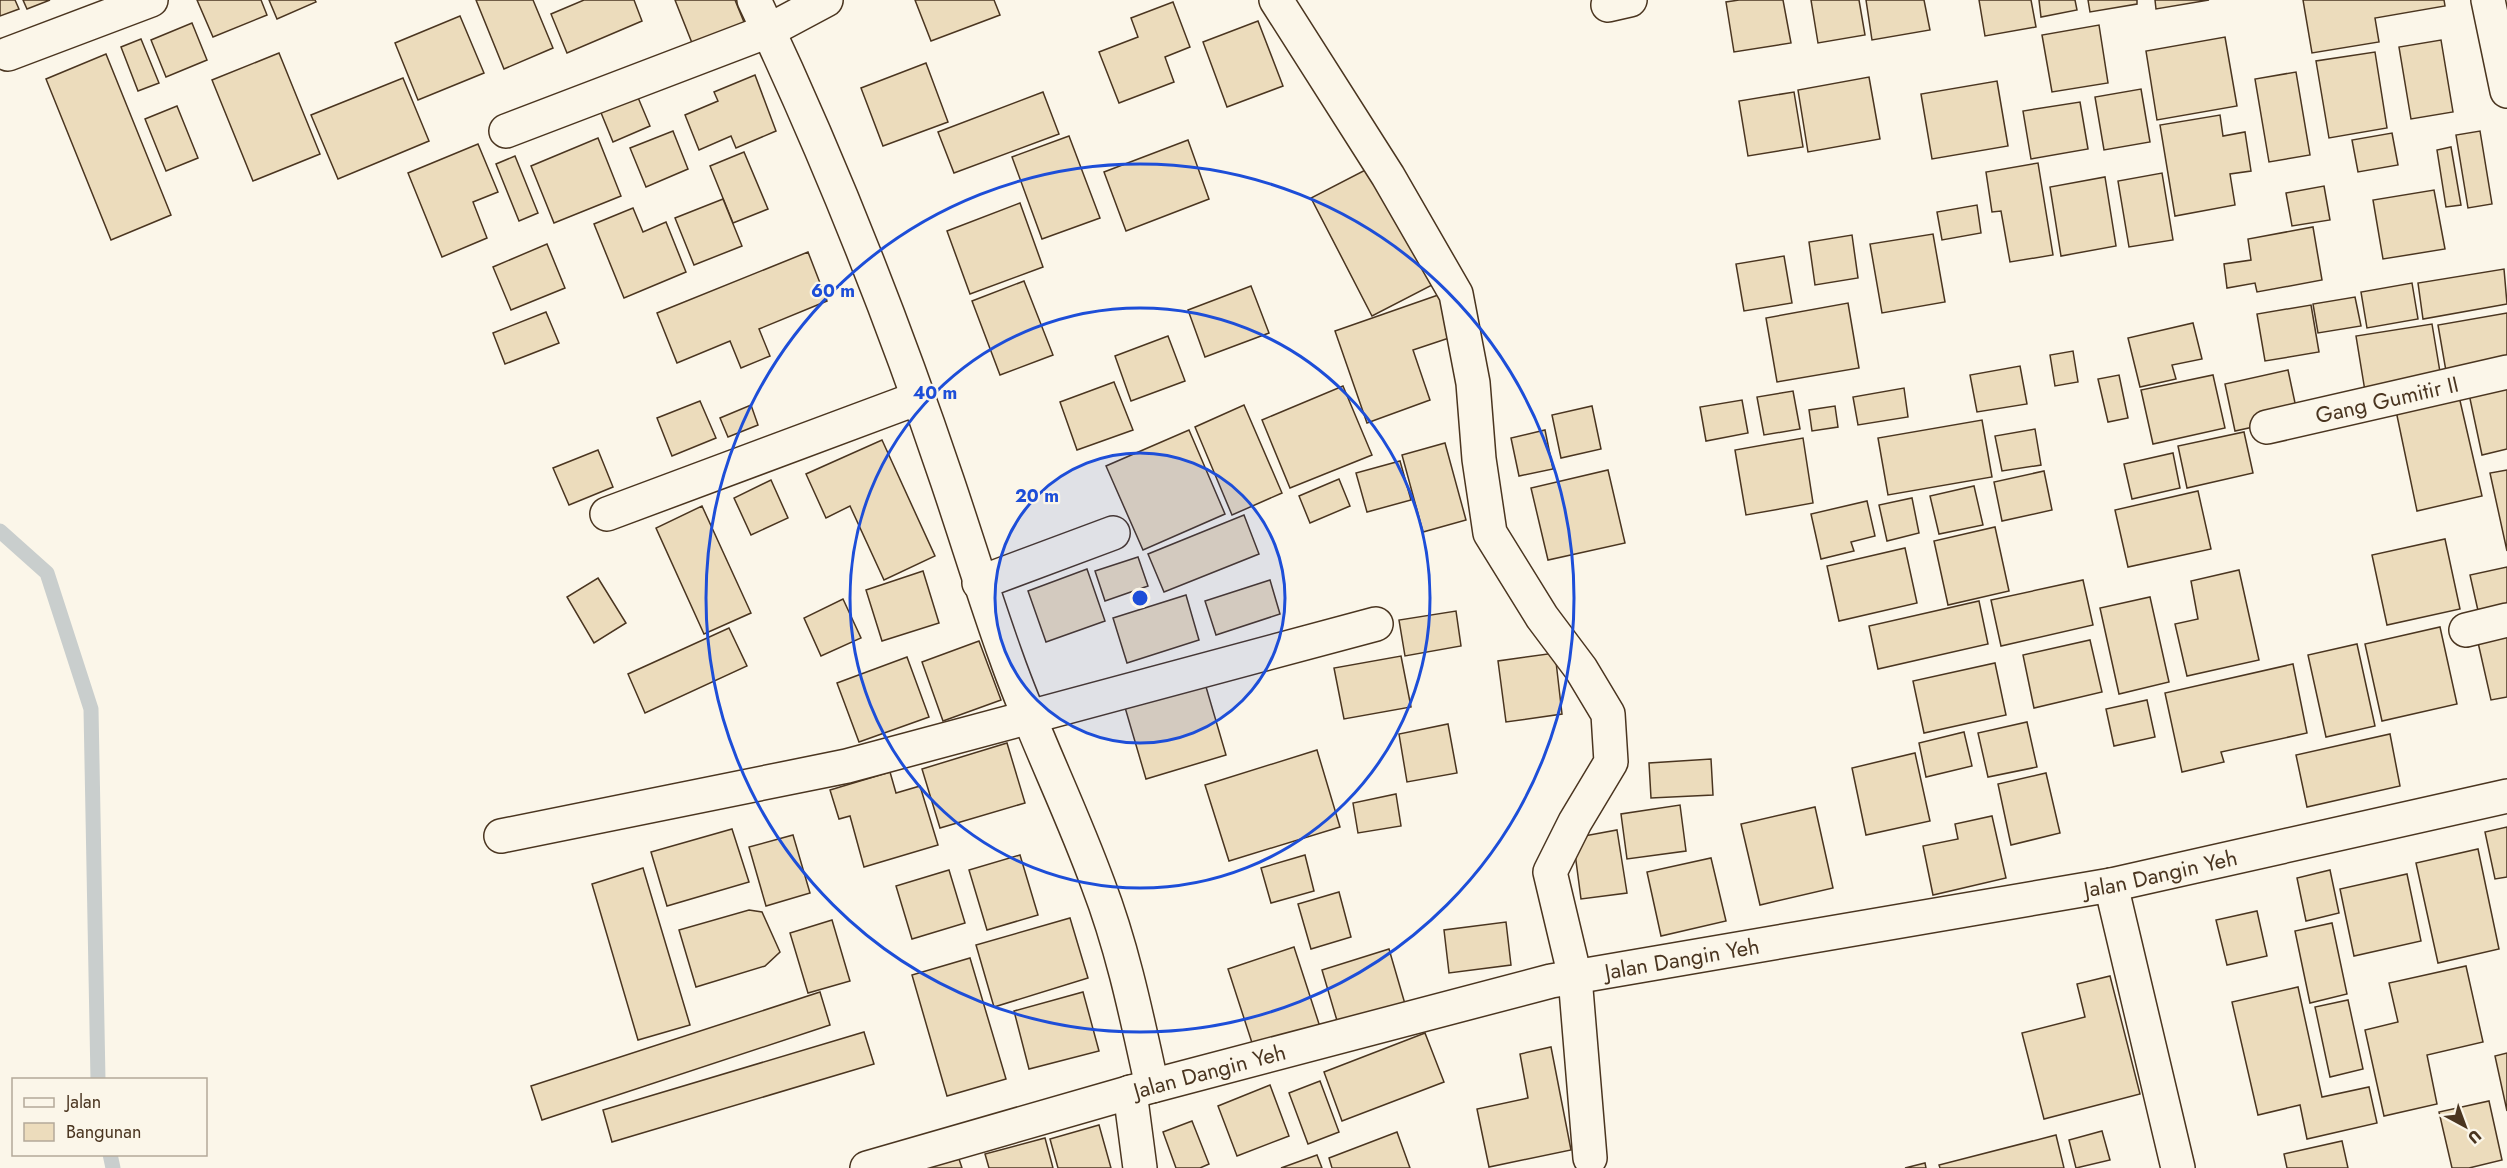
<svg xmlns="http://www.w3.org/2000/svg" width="2507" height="1168" viewBox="0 0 2507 1168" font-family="Jost,sans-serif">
  <rect width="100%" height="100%" fill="#fbf6e9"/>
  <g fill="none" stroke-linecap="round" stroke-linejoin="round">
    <g stroke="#c9cecd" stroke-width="15">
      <path d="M0,531L47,573L91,709L98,1080"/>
      <path d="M110,1154L113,1168"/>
    </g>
  </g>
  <g fill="#ecdcbc" stroke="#4a3520" stroke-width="1.5">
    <path d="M0,0H15L19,9L0,16Z"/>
    <path d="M23,0H50L27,9Z"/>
    <path d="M197,0H261L267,15L213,37Z"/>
    <path d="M269,0H315L316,2L277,19Z"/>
    <path d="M476,0H533L553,48L504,69Z"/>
    <path d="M584,0H634L642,21L567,53L551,14Z"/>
    <path d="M675,0H735L746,27L694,48Z"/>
    <path d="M915,0H994L1000,15L931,41Z"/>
    <path d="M1739,0H1783L1791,43L1734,52L1726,2Z"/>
    <path d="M1811,0H1859L1865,35L1818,43Z"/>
    <path d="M1866,0H1924L1930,30L1872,40Z"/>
    <path d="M1979,0H2031L2036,27L1985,36Z"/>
    <path d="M2039,0H2075L2077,10L2041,17Z"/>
    <path d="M2088,0H2137V4L2090,12Z"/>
    <path d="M2155,0H2209L2156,9Z"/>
    <path d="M2303,0H2444L2445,6L2375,18L2379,42L2312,53Z"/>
    <path d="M1173,2L1190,47L1165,57L1174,82L1119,103L1099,52L1138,37L1131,18Z"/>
    <path d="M460,16L484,73L418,100L395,43Z"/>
    <path d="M1258,21L1283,86L1227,107L1203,42Z"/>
    <path d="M192,23L207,60L166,77L151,40Z"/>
    <path d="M2099,25L2108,83L2052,92L2042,35Z"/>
    <path d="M2225,37L2237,106L2157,120L2146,51Z"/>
    <path d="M141,39L159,83L138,91L121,47Z"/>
    <path d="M2441,40L2453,112L2411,119L2399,47Z"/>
    <path d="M2375,52L2387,128L2329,138L2316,61Z"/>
    <path d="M279,53L320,154L253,181L212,80Z"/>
    <path d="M106,54L171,215L111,240L46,79Z"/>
    <path d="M926,63L948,122L883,146L861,88Z"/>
    <path d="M2296,72L2310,155L2269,162L2255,79Z"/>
    <path d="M755,75L776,131L736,148L731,136L699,150L685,115L718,101L714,92Z"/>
    <path d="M1869,77L1880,139L1808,152L1798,90Z"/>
    <path d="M403,78L429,141L338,179L311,115Z"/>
    <path d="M1997,81L2008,146L1932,159L1921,94Z"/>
    <path d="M634,88L650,126L613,142L597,103Z"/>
    <path d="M2141,89L2150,142L2104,150L2095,97Z"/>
    <path d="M1043,92L1059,134L954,173L938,132Z"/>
    <path d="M1794,92L1803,147L1748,156L1739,101Z"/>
    <path d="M2080,102L2088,149L2031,159L2023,111Z"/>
    <path d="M177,106L198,158L166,171L145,119Z"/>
    <path d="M2220,115L2223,136L2245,132L2251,171L2230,174L2235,205L2175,216L2160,125Z"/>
    <path d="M673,131L688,169L646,187L630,148Z"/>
    <path d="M2480,131L2492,204L2468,208L2456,135Z"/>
    <path d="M2392,133L2398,165L2358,172L2352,140Z"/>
    <path d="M1069,136L1100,218L1042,239L1012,157Z"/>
    <path d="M598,138L621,196L554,223L531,166Z"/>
    <path d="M1188,140L1209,199L1126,231L1104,172Z"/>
    <path d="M478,144L498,192L473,202L487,238L442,257L408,173Z"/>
    <path d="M2451,147L2461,205L2446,207L2437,150Z"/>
    <path d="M744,152L768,209L733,223L710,166Z"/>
    <path d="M515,156L538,213L519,221L496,164Z"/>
    <path d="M2038,163L2053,255L2010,262L2001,211L1992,212L1986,172Z"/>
    <path d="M1375,165L1436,283L1372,316L1311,198Z"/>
    <path d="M2162,173L2173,240L2129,247L2118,181Z"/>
    <path d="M2105,177L2116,246L2061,256L2050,187Z"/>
    <path d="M2324,186L2330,220L2292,226L2286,193Z"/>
    <path d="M2434,190L2445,249L2383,259L2373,200Z"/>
    <path d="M723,199L742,246L694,265L675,218Z"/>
    <path d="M1020,203L1043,267L970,294L947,231Z"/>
    <path d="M1977,205L1981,233L1942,240L1937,212Z"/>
    <path d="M633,208L643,232L666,222L686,272L624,298L594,224Z"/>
    <path d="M2313,227L2322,280L2257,292L2255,283L2227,288L2224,264L2251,260L2248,239Z"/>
    <path d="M1933,234L1945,302L1882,313L1870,244Z"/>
    <path d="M1852,235L1858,278L1815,285L1809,242Z"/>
    <path d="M547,244L565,288L511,310L493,267Z"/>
    <path d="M808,252L827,301L759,329L770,356L741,368L730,341L677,363L657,313Z"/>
    <path d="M1784,256L1792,303L1744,311L1736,264Z"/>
    <path d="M2504,269L2507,304L2423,319L2418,283Z"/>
    <path d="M1024,281L1053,355L1000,375L972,301Z"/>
    <path d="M2412,283L2418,319L2367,328L2361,292Z"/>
    <path d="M1251,286L1269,333L1205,357L1188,310Z"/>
    <path d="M1441,294L1455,336L1413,350L1430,400L1367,423L1335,331Z"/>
    <path d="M2355,297L2361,326L2318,333L2313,304Z"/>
    <path d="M1848,303L1859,368L1777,382L1766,318Z"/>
    <path d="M2311,305L2319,352L2265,361L2257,314Z"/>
    <path d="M546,312L559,343L505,364L493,333Z"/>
    <path d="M2507,313V366L2447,377L2438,325Z"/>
    <path d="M2193,323L2202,359L2172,365L2176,379L2140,387L2128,338Z"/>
    <path d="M2432,324L2441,378L2365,391L2356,336Z"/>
    <path d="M1168,336L1185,381L1131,401L1115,356Z"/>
    <path d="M2073,351L2078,382L2055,386L2050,355Z"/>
    <path d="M2020,366L2027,404L1977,412L1970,375Z"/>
    <path d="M2288,370L2298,417L2235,431L2225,384Z"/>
    <path d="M2119,375L2128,418L2108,422L2098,379Z"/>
    <path d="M2213,375L2225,428L2153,444L2141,390Z"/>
    <path d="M1114,382L1133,430L1077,450L1060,402Z"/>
    <path d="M2507,385V449L2482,455L2469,394Z"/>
    <path d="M1343,386L1372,455L1290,488L1262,420Z"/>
    <path d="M1904,388L1908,417L1858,425L1853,397Z"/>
    <path d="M1793,391L1800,429L1764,435L1757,397Z"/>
    <path d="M2458,392L2482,496L2417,511L2395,406Z"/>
    <path d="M1742,400L1748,433L1706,441L1700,407Z"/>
    <path d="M700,401L716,438L672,456L657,418Z"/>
    <path d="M751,405L758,425L728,437L720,418Z"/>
    <path d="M1244,405L1282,493L1232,515L1195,427Z"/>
    <path d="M1592,406L1601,449L1561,458L1552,415Z"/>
    <path d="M1835,406L1838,427L1812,431L1809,410Z"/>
    <path d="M1982,420L1992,477L1888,495L1878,438Z"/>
    <path d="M2035,429L2041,465L2002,471L1995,436Z"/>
    <path d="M1189,430L1225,514L1143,550L1106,466Z"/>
    <path d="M1545,430L1553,469L1519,476L1511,438Z"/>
    <path d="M2244,432L2253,473L2187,488L2178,446Z"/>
    <path d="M1803,438L1813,503L1746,515L1735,450Z"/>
    <path d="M882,440L935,556L884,580L850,506L826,518L806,474Z"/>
    <path d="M1445,443L1466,520L1423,532L1402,455Z"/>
    <path d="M598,450L613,487L569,505L553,468Z"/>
    <path d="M2173,453L2180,488L2132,499L2124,464Z"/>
    <path d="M1400,461L1411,500L1367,512L1356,473Z"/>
    <path d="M1608,470L1625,543L1548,560L1531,488Z"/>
    <path d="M2507,470V551L2490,473Z"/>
    <path d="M2044,471L2052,510L2002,521L1994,482Z"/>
    <path d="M1339,479L1350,506L1310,523L1299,496Z"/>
    <path d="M771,480L788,518L751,535L734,498Z"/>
    <path d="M1974,486L1983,525L1939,534L1930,496Z"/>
    <path d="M2198,491L2211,549L2128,567L2115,510Z"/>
    <path d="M1912,498L1919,533L1887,541L1879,505Z"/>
    <path d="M1867,501L1875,536L1851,542L1854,551L1821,559L1811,514Z"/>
    <path d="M702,506L751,613L704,634L656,528Z"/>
    <path d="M1244,515L1259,554L1164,592L1148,554Z"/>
    <path d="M1995,527L2009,591L1948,605L1934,541Z"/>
    <path d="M2445,539L2460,609L2387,625L2372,555Z"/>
    <path d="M1905,548L1917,603L1839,621L1827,566Z"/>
    <path d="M1138,557L1148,586L1105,601L1095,571Z"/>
    <path d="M2507,567V609L2479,615L2470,575Z"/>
    <path d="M1087,569L1105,621L1046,642L1028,591Z"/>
    <path d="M2239,570L2259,660L2187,676L2175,624L2198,619L2191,581Z"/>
    <path d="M923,571L939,623L882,641L866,590Z"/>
    <path d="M598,578L626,623L594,643L567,597Z"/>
    <path d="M1270,580L1280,614L1216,635L1205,601Z"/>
    <path d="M2083,580L2093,625L2001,646L1991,600Z"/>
    <path d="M1186,595L1199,640L1127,663L1113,618Z"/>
    <path d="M2150,597L2169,682L2119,694L2100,608Z"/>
    <path d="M843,599L861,638L821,656L804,618Z"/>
    <path d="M1979,601L1988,644L1878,669L1869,626Z"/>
    <path d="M1456,611L1461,646L1405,656L1399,620Z"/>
    <path d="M2440,627L2457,704L2382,721L2365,644Z"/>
    <path d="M729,628L747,666L645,713L628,674Z"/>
    <path d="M2507,632V697L2491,700L2477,638Z"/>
    <path d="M2090,640L2102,692L2034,708L2023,655Z"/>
    <path d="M979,641L1001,700L943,721L922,662Z"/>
    <path d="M2357,644L2375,726L2326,737L2308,655Z"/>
    <path d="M1555,653L1562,714L1506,722L1498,661Z"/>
    <path d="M1401,656L1411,707L1344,719L1334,668Z"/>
    <path d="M907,657L929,717L859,742L837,683Z"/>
    <path d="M1995,663L2006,715L1924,733L1913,681Z"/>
    <path d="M2293,664L2307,733L2221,752L2224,762L2182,772L2165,693Z"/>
    <path d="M1204,680L1226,755L1146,779L1124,704Z"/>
    <path d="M2147,700L2155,737L2114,746L2106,709Z"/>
    <path d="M2027,722L2037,767L1988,777L1978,733Z"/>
    <path d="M1448,724L1457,773L1407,782L1399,734Z"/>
    <path d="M1964,732L1972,766L1926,777L1919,743Z"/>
    <path d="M2390,734L2400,786L2307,807L2296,755Z"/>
    <path d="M1007,743L1025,803L940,828L922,769Z"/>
    <path d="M1317,750L1340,827L1229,861L1205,785Z"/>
    <path d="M1915,753L1930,821L1866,835L1852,768Z"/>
    <path d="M1711,759L1713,795L1651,798L1649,763Z"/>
    <path d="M890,772L896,793L920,786L938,845L864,867L850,816L839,819L830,790Z"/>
    <path d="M2046,773L2060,833L2011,845L1998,784Z"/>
    <path d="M1396,794L1401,826L1358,833L1353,803Z"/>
    <path d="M1680,805L1686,851L1627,859L1621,814Z"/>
    <path d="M1815,807L1833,888L1760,905L1741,824Z"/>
    <path d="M1992,816L2006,878L1933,895L1923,846L1958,839L1955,824Z"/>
    <path d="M2507,827V877L2495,879L2485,832Z"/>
    <path d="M732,829L749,882L667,906L651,852Z"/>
    <path d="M1617,830L1627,893L1581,899L1573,838Z"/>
    <path d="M793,835L810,893L766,906L749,847Z"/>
    <path d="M2478,849L2499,949L2438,963L2416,863Z"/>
    <path d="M1020,855L1038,915L987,930L969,870Z"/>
    <path d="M1305,855L1314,891L1271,903L1261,868Z"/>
    <path d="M1711,858L1726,921L1661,936L1647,872Z"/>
    <path d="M643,868L690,1025L638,1040L592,884Z"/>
    <path d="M949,870L965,923L912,939L896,886Z"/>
    <path d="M2330,870L2339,913L2306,921L2297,878Z"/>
    <path d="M2407,874L2421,941L2354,956L2340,889Z"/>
    <path d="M1339,892L1351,937L1311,949L1298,904Z"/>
    <path d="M749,910L762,912L780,952L765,966L696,987L679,930Z"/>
    <path d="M2257,911L2267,956L2227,965L2216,920Z"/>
    <path d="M1070,918L1088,978L994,1007L976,945Z"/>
    <path d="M832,920L850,981L808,993L790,933Z"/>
    <path d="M1506,922L1511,965L1449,973L1444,930Z"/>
    <path d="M2332,923L2347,994L2310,1003L2295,931Z"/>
    <path d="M1294,947L1321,1030L1255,1052L1228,969Z"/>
    <path d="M1389,949L1405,1004L1338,1024L1322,970Z"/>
    <path d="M970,958L1006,1079L947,1096L912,975Z"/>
    <path d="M2466,966L2483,1042L2427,1055L2437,1104L2384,1116L2365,1030L2398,1022L2389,983Z"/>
    <path d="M2110,976L2140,1094L2044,1119L2022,1033L2085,1017L2077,984Z"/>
    <path d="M2298,987L2322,1097L2369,1087L2377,1123L2307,1139L2300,1105L2258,1115L2232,1002Z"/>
    <path d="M820,992L830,1025L542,1120L531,1086Z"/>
    <path d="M1083,992L1099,1051L1029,1069L1014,1011Z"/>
    <path d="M2348,1000L2363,1069L2330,1077L2315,1007Z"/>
    <path d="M864,1032L874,1064L612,1142L603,1110Z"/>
    <path d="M1425,1033L1444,1082L1342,1121L1324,1072Z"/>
    <path d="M1551,1047L1571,1150L1489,1167L1477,1109L1528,1098L1520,1054Z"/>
    <path d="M2507,1053V1111L2495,1056Z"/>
    <path d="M1320,1081L1339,1132L1308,1144L1289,1093Z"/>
    <path d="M1270,1085L1289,1136L1237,1156L1218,1106Z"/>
    <path d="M2489,1101L2502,1160L2469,1168H2452L2439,1112Z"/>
    <path d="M1192,1121L1209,1164L1200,1168H1176L1163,1132Z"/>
    <path d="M1099,1125L1111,1168H1058L1050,1139Z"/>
    <path d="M2102,1131L2110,1160L2076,1168L2069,1140Z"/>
    <path d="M1397,1132L1410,1168H1332L1329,1158Z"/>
    <path d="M2056,1135L2064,1168H1940L1939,1165Z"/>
    <path d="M1045,1138L1053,1168H989L985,1154Z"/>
    <path d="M2342,1141L2348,1168H2287L2284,1154Z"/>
    <path d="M1317,1155L1322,1168H1281Z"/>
    <path d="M959,1159L962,1168H926Z"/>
    <path d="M1925,1163L1926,1168H1905Z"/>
  </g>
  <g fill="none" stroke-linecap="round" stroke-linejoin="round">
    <defs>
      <g id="minor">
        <path d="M754,0C828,156 892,317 947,480C967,539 985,599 1006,657C1033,734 1070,807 1098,884C1123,949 1137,1018 1152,1086"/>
        <path d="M1276,0L1388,176L1456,294L1473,383L1479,459L1490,533L1542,617L1581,669L1608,714L1611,762L1575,822L1550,872L1575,977L1590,1158"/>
        <path d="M1608,5L1630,0"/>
        <path d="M8,54L151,0"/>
        <path d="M506,131L768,31L826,0"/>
        <path id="s1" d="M2267,427L2507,372"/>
        <path d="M607,514L918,398"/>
        <path d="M979,583L1113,533"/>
        <path d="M2466,630L2507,620"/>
        <path d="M501,836L847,766L1376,624"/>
        <path d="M2111,885L2178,1168"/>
        <path d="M1130,1092L1140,1168"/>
        <path id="s2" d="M867,1168L1152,1086L1551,981L2111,885L2507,796"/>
      </g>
      <path id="secondary" d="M2488,0L2507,91"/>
    </defs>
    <use href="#minor" stroke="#4a3520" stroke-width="36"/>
    <use href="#secondary" stroke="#4a3520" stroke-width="36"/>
    <use href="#minor" stroke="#fbf6e9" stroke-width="33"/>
    <use href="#secondary" stroke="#fbf6e9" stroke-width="33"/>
  </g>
  <circle cx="1140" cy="598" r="145" fill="#1d4ed8" fill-opacity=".12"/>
  <g fill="none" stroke="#1d4ed8" stroke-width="3">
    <circle cx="1140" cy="598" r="145"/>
    <circle cx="1140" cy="598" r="290"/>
    <circle cx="1140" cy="598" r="434"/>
  </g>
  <g text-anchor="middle" stroke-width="4.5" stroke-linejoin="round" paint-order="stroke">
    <g font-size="22" fill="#4a3520" stroke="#fbf6e9">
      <text dy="8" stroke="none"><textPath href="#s1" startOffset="123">Gang Gumitir II</textPath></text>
      <text dy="8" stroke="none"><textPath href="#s2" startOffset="1328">Jalan Dangin Yeh</textPath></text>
      <text dy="8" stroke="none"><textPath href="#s2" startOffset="842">Jalan Dangin Yeh</textPath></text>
      <text dy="8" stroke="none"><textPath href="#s2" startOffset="356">Jalan Dangin Yeh</textPath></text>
    </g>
  </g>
  <circle cx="1140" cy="598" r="9" fill="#1d4ed8" stroke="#fbf6e9" stroke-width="3"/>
  <g font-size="18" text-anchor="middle" font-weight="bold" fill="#1d4ed8" stroke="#fbf6e9" stroke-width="4.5" stroke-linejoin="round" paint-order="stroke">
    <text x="833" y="297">60 m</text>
    <text x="935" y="399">40 m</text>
    <text x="1037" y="502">20 m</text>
  </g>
  <rect x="12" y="1078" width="195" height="78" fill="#fbf6e9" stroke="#b4a999" stroke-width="1.5"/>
  <rect x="24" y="1098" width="30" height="9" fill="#fbf6e9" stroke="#b4a999" stroke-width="1.5"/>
  <text x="66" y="1108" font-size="18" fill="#4a3520">Jalan</text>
  <rect x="24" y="1123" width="30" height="18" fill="#ecdcbc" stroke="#b4a999" stroke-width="1.5"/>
  <text x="66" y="1138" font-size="18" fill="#4a3520">Bangunan</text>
  <g transform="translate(2465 1126) rotate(139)" stroke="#fbf6e9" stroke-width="4.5" paint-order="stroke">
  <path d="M0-4.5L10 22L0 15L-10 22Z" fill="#4a3520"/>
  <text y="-9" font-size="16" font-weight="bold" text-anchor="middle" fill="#4a3520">U</text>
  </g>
</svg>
